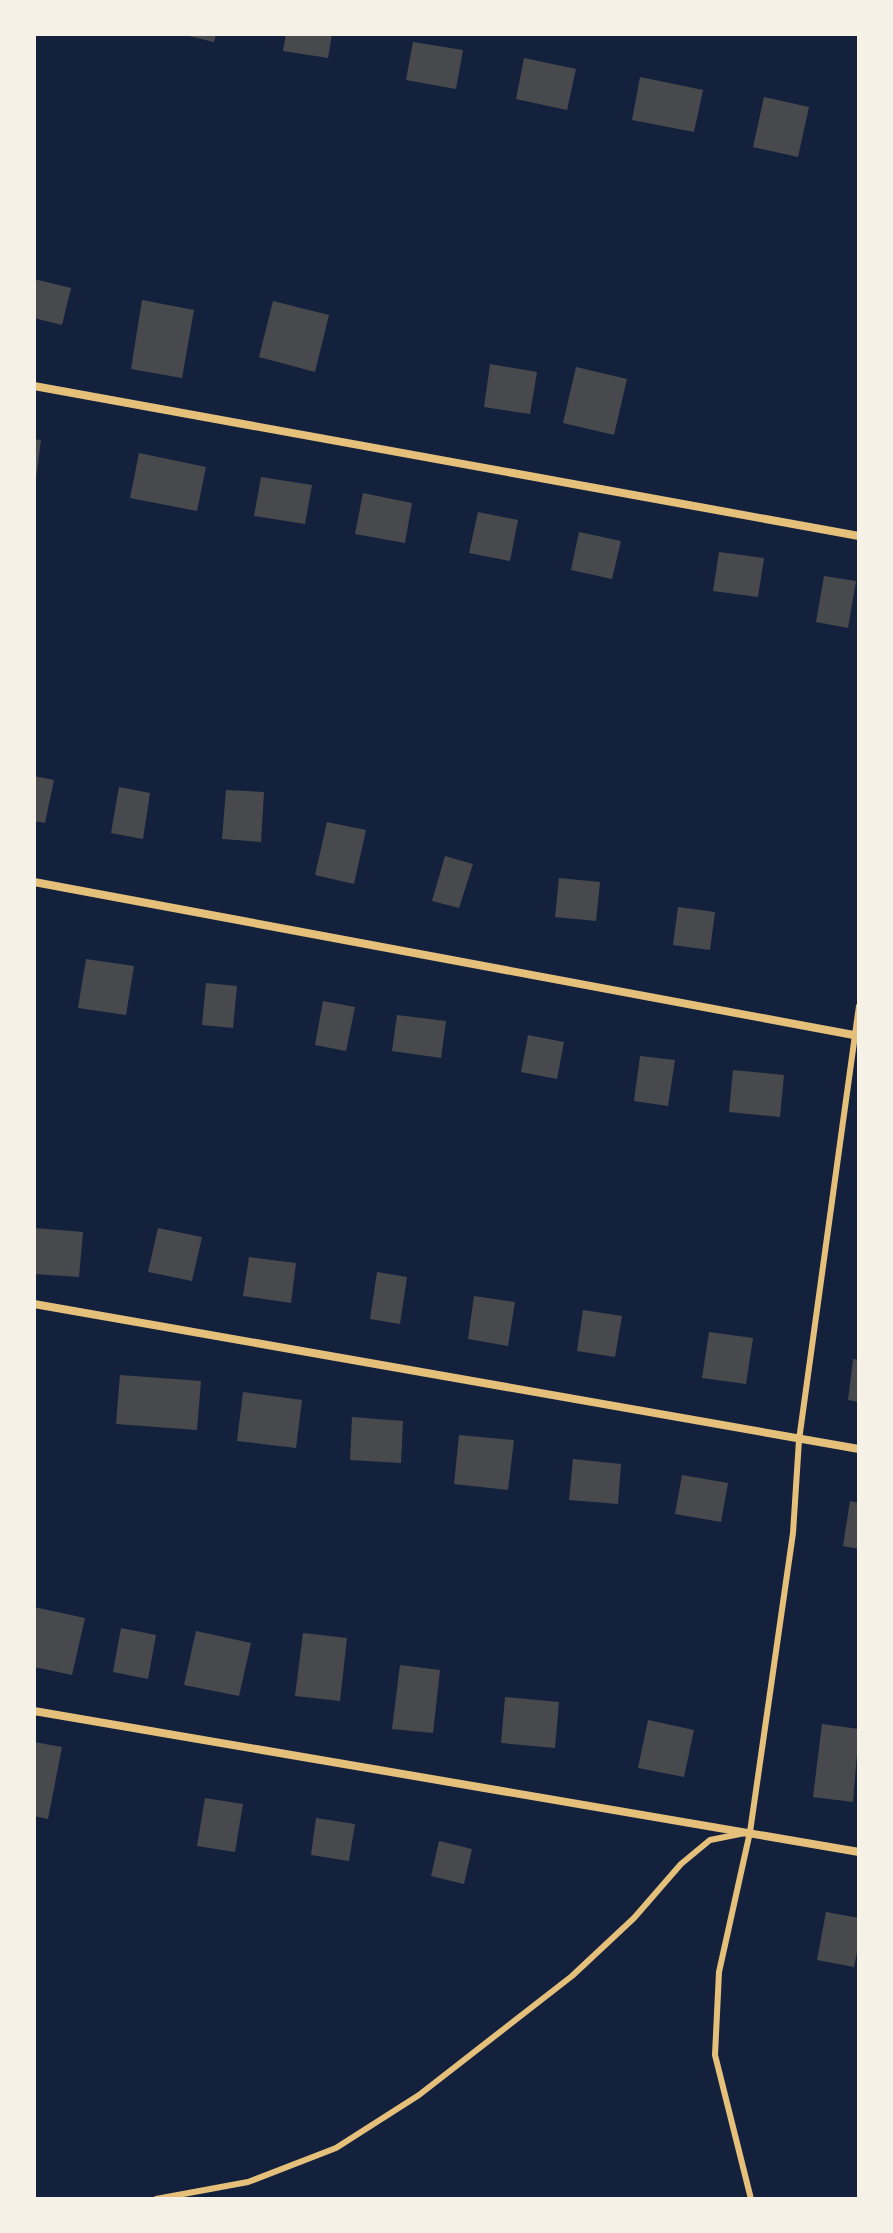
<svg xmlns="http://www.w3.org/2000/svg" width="893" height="2233" viewBox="0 0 893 2233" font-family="'IBM Plex Serif',serif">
  <rect width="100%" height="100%" fill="#14213d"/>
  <g fill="#48494c">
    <path d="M180,34H216L214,42Z"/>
    <path d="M286,34H332L328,58L283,51Z"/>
    <path d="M413,42L463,50L456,89L406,80Z"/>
    <path d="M524,58L576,69L567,110L516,99Z"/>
    <path d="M640,77L703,90L694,132L632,120Z"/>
    <path d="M764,97L809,107L798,157L753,147Z"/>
    <path d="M34,279L71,288L62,325L34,318Z"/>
    <path d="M142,300L194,310L182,378L131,369Z"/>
    <path d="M273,301L329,315L315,372L259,357Z"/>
    <path d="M490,364L537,372L530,414L484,407Z"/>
    <path d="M576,367L627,379L614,435L563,423Z"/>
    <path d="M34,439L41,440L36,478H34Z"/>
    <path d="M139,453L206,467L197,511L130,498Z"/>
    <path d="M261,477L312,485L305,524L254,516Z"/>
    <path d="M363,493L412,503L405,543L355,534Z"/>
    <path d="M478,512L518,520L510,561L469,553Z"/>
    <path d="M579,532L621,541L612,579L571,570Z"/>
    <path d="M719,552L764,558L758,597L713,591Z"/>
    <path d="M824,576L856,581L848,628L816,622Z"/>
    <path d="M34,776L54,780L45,823L34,821Z"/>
    <path d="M119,787L150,793L143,839L111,833Z"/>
    <path d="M226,790L264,792L261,842L222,839Z"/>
    <path d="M327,822L366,830L354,884L315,875Z"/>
    <path d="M445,856L473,864L459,908L432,901Z"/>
    <path d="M559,878L600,882L596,921L555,917Z"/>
    <path d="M678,907L715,912L710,950L673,945Z"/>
    <path d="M86,959L134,966L126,1015L78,1008Z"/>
    <path d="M206,983L237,986L233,1028L202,1025Z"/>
    <path d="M323,1001L355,1007L346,1051L315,1045Z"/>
    <path d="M397,1015L446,1021L441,1058L392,1051Z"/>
    <path d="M528,1035L564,1042L557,1079L521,1072Z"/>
    <path d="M640,1056L675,1060L668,1106L634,1101Z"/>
    <path d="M733,1070L784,1075L780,1117L729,1112Z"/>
    <path d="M34,1228L83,1232L79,1277L34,1274Z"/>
    <path d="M158,1228L202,1237L192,1281L148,1272Z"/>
    <path d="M249,1257L296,1263L291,1303L243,1296Z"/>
    <path d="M377,1272L407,1277L400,1324L370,1319Z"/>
    <path d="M474,1296L515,1302L508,1346L468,1339Z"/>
    <path d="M583,1310L622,1316L615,1357L577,1351Z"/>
    <path d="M709,1332L753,1338L746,1384L702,1378Z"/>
    <path d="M853,1359L859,1360V1402L848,1400Z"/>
    <path d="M120,1375L201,1381L197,1430L116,1424Z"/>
    <path d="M243,1392L302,1400L296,1448L237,1441Z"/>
    <path d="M352,1417L403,1421L401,1463L350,1460Z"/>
    <path d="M459,1435L514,1440L508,1490L454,1484Z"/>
    <path d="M573,1459L621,1464L618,1504L569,1500Z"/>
    <path d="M682,1475L728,1483L721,1522L675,1514Z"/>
    <path d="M850,1501L859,1503V1549L843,1546Z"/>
    <path d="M34,1607L85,1618L72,1675L34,1667Z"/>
    <path d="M121,1628L156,1635L148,1679L113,1672Z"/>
    <path d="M196,1631L251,1643L239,1696L184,1685Z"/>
    <path d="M303,1633L347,1638L340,1701L295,1696Z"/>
    <path d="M400,1665L440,1670L433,1733L392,1729Z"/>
    <path d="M505,1697L559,1702L555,1748L501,1743Z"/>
    <path d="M648,1720L694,1730L684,1777L638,1768Z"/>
    <path d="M822,1724L859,1729L853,1802L813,1797Z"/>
    <path d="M34,1742L62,1747L48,1819L34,1816Z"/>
    <path d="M205,1798L243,1804L235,1852L197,1846Z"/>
    <path d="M316,1818L355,1824L349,1861L311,1855Z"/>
    <path d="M439,1841L472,1849L464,1884L431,1876Z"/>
    <path d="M826,1912L859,1918V1941L854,1967L817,1960Z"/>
  </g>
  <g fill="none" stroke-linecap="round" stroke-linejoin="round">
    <g stroke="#e5c07b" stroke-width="6">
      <path d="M750,1832L719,1972L715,2055L751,2199"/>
      <path d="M156,2199L248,2182L336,2148L419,2095L572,1976L634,1918L681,1864L710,1840L750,1832L793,1533L799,1440L859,1006"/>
    </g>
    <g stroke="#e5c07b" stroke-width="8">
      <path d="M34,386L859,536"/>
      <path d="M34,882L859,1036"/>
      <path d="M34,1304L859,1449"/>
      <path d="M34,1711L859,1852"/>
    </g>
  </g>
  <rect width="893" height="2233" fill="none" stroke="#f6f1e7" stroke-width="72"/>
</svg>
